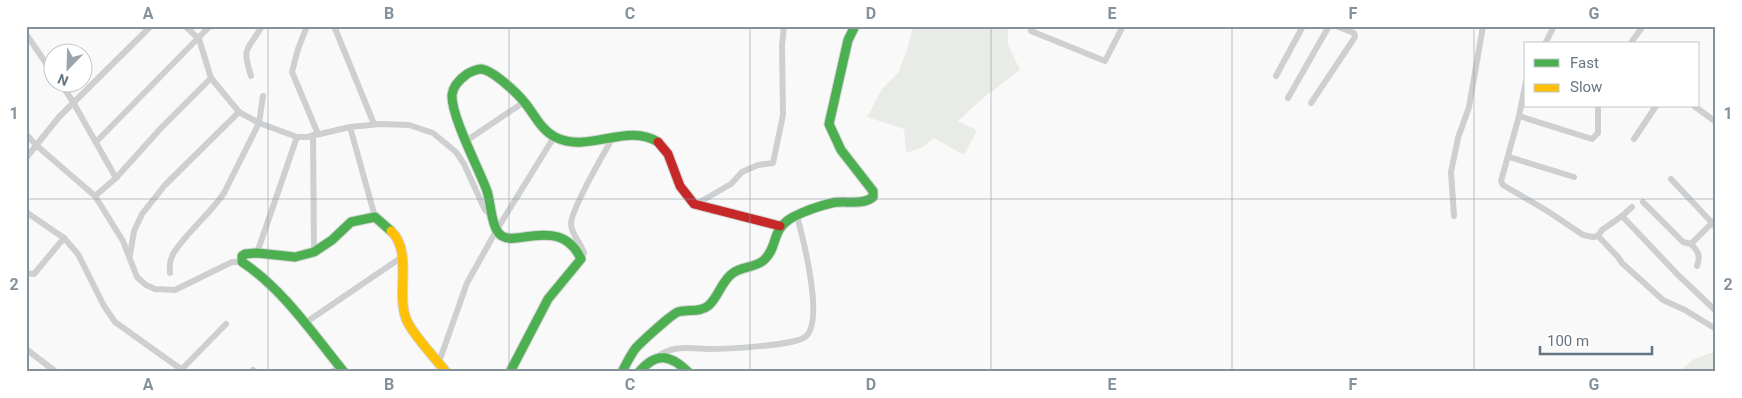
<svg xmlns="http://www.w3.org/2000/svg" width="1742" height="398" viewBox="0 0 1742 398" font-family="Roboto,sans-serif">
  <rect width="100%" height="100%" fill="#f9f9f9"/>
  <g fill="#e8ebe6">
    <path d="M916,26H1008V44L1020,70L983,98L958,121L977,130L964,155L934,138L923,147L906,153L904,129L867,117L882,89L898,73L907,50L912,31Z"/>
    <path d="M1716,351V372H1678L1694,359Z"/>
  </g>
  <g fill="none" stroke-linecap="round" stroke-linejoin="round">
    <defs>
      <g id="fast">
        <path d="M344,372C314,335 282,288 242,262V256L245,254L257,253L295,257L314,252L332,240L351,222L375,217L391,231"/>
        <path d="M510,372L548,299L581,259C569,233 549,233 524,237C517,238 508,240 502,236C491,230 491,202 487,191C479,169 451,116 452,95C453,86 460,79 467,74C471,72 476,69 481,69C493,70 518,94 525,103C535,115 541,130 555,137C588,154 627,122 658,142"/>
        <path d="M622,372C626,364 630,356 635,349C640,343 673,313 678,312C688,309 699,313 708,306C719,297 721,281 733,273C742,266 755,268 764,260C779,246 770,230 793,217C805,211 819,206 832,203C845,200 862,206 873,197V191L841,150L829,124L848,40L855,26"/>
        <path d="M639,372C656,352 670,354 688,372"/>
      </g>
      <path id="slow" d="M391,231C414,252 394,297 408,323C416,338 435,358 446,372"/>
      <path id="jam" d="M658,142L668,154L680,186L694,204L780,226"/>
    </defs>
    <use href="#fast" stroke="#d5d6d7" stroke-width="11"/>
    <use href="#slow" stroke="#d5d6d7" stroke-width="11"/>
    <use href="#jam" stroke="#d5d6d7" stroke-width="11"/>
    <g stroke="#cecfd0" stroke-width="6">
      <path d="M185,26L199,39L211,78L239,112L259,123L297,137H307L350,127L380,124L409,125L433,133L456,152L464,164L485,210L492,216"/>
      <path d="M307,26L298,49L292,72L318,134"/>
      <path d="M334,26L374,124"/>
      <path d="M1031,31L1105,61L1123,26"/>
      <path d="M26,34L52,72"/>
      <path d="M1545,44L1554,26"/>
      <path d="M1630,44L1643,26"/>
      <path d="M251,76C241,45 248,51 262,26"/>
      <path d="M1276,76L1303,26"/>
      <path d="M1526,81L1519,116L1501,181L1503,185L1549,212L1583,235L1593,237L1598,236L1618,257L1622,263L1663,300L1685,310L1716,329"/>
      <path d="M60,82L73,102L116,178"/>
      <path d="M1288,98L1329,26"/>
      <path d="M1311,103L1355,37L1354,33L1336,26"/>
      <path d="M1694,106L1716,122"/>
      <path d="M1519,116L1592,139L1598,133V106"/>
      <path d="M350,127L375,217"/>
      <path d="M26,134L36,145L95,196L123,241L137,277L146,285L155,289L175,290L232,262H242"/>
      <path d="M313,135L314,252"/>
      <path d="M1634,139L1656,106"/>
      <path d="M466,141L524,102"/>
      <path d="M96,142L210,26"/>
      <path d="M1509,157L1574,177"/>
      <path d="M26,158L59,117L151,26"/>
      <path d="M1671,179L1716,227"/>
      <path d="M95,196L116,178L162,127L211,78"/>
      <path d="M1643,202L1683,242L1691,244L1716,219"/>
      <path d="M694,204L700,202L731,184L742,172L758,165L773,163L783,115L782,45L784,26"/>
      <path d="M26,212L64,238L78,254L104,306L115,322L185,372"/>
      <path d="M1454,216L1451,172L1458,138L1469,107L1483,26"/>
      <path d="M1622,216L1678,275L1716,311"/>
      <path d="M1598,236L1602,230L1622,216L1632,207"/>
      <path d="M1691,244C1698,251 1701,256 1697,266"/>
      <path d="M257,253L297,137"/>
      <path d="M130,255L134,231L142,214L165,185L239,112"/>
      <path d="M581,259L584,253C581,243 571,234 571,224C571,209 603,155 612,139"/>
      <path d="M26,273L34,274L64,238"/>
      <path d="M170,273C169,265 170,258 175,251C189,230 210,214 224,193L259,123L263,96"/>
      <path d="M305,323L402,257"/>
      <path d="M26,349L56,372"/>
      <path d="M656,358C671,345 688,348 707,349C724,349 793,346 805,337C825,323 803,238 797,216"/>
      <path d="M439,362L467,283L496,231L554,137"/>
      <path d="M182,369L226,324"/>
      <path d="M252,372L253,370"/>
      <path d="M332,372L339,366"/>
    </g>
    <use href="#fast" stroke="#4caf50" stroke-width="9"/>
    <use href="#slow" stroke="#ffc107" stroke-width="9"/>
    <use href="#jam" stroke="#c62828" stroke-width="9"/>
  </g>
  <path fill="none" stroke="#84929c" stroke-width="1" stroke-opacity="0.55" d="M268,26V372M509,26V372M750,26V372M991,26V372M1232,26V372M1474,26V372M26,199H1716"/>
  <rect width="1742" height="398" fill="none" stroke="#ffffff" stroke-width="55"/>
  <rect x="1524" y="42" width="175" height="65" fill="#ffffff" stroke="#c1c8cd"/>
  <rect x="1534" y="59" width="25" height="8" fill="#4caf50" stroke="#c1c8cd"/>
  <text x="1570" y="68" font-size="15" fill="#657683">Fast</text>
  <rect x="1534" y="84" width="25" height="8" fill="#ffc107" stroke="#c1c8cd"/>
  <text x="1570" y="92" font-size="15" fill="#657683">Slow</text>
  <g transform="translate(68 68) rotate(203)"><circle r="24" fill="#ffffff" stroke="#c1c8cd"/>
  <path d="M0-4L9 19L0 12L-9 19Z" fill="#99a4ac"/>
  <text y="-8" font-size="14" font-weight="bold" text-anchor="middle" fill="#657683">N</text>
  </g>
  <path d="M1540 346v8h112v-8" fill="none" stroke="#657683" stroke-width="2.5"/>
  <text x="1547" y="346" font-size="15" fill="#657683" stroke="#ffffff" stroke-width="4" paint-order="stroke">100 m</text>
  <rect x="28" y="28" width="1686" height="342" fill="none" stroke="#84929c" stroke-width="2"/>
  <g font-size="16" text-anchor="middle" font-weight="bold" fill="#84929c">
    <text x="148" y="19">A</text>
    <text x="389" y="19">B</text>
    <text x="630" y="19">C</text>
    <text x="871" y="19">D</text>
    <text x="1112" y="19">E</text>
    <text x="1353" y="19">F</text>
    <text x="1594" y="19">G</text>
    <text x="14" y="119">1</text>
    <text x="1728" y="119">1</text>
    <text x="14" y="290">2</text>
    <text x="1728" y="290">2</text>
    <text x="148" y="390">A</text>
    <text x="389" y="390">B</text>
    <text x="630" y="390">C</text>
    <text x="871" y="390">D</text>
    <text x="1112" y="390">E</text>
    <text x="1353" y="390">F</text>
    <text x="1594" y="390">G</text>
  </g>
</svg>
